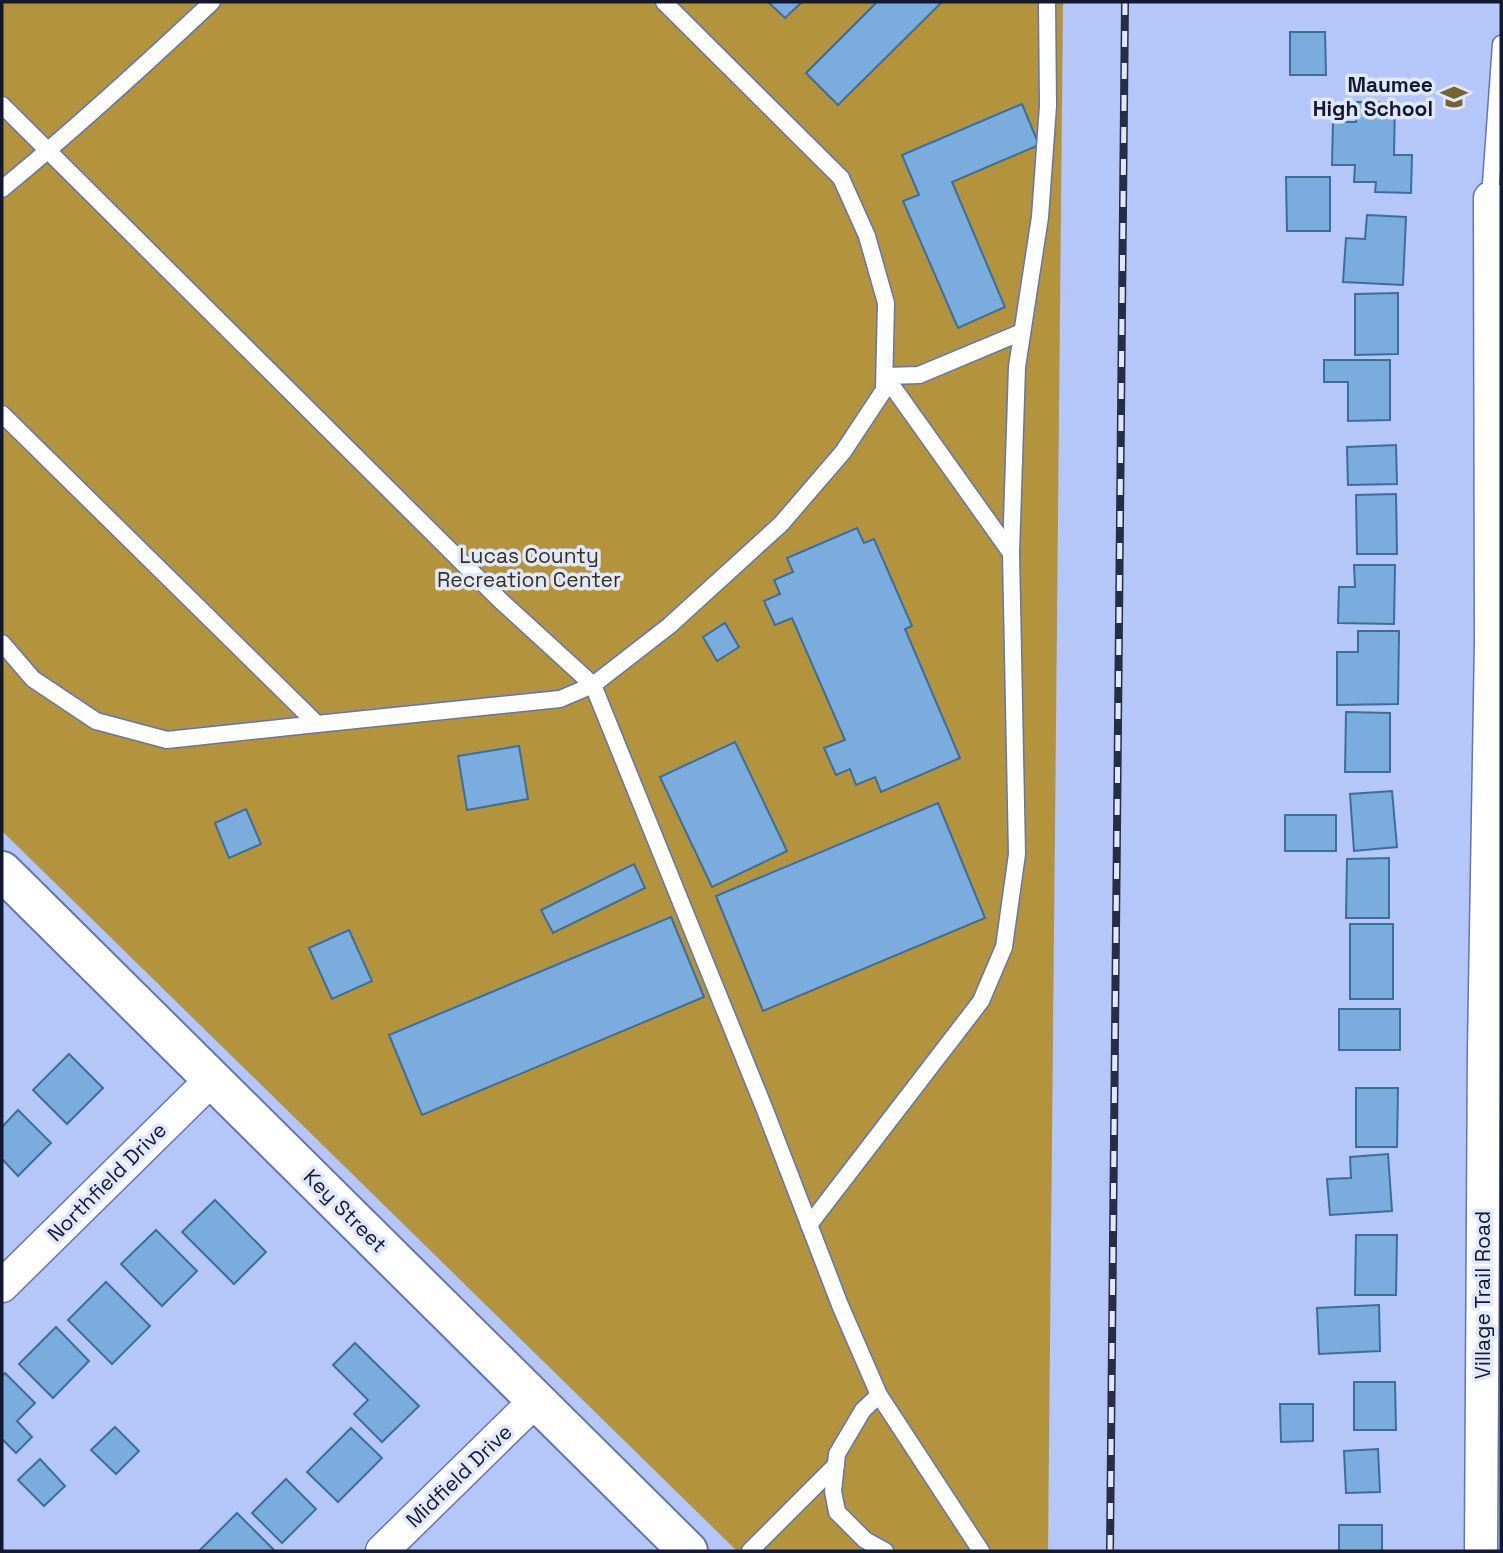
<svg xmlns="http://www.w3.org/2000/svg" width="1503" height="1553" viewBox="0 0 1503 1553" font-family="'Space Grotesk',sans-serif">
  <rect width="100%" height="100%" fill="#b5c6f8"/>
  <path fill="#b3943c" d="M2,2H1063L1048,1551H737L2,831Z"/>
  <g fill="#7aacde" stroke="#3d6d9b" stroke-width="2">
    <path d="M768,2H802L785,18Z"/>
    <path d="M877,2H942L838,105L806,73Z"/>
    <path d="M1290,32H1325L1326,75H1290Z"/>
    <path d="M1357,102L1395,103L1394,155H1412L1411,193L1375,192L1376,182H1354L1355,165H1332L1333,122H1356Z"/>
    <path d="M1022,104L1039,145L952,182L1005,307L958,328L903,201L919,195L902,155Z"/>
    <path d="M1286,177H1330V231H1287Z"/>
    <path d="M1367,215L1406,217L1403,285L1343,282L1346,238L1365,239Z"/>
    <path d="M1398,293V354L1355,355V294Z"/>
    <path d="M1324,360H1390V420L1348,421V382H1324Z"/>
    <path d="M1396,445L1397,484L1348,485L1347,447Z"/>
    <path d="M1396,494L1397,554H1357L1356,495Z"/>
    <path d="M857,528L864,543L874,539L912,626L905,629L960,758L881,792L875,777L856,785L850,769L836,775L824,748L845,740L792,618L775,625L764,601L780,594L774,580L793,572L787,558Z"/>
    <path d="M1354,565H1395L1394,624L1338,623L1339,587H1355Z"/>
    <path d="M725,623L739,647L717,661L703,637Z"/>
    <path d="M1358,631H1399L1398,704L1337,705V652H1358Z"/>
    <path d="M1346,712L1390,713V772H1345Z"/>
    <path d="M735,742L787,851L712,887L660,777Z"/>
    <path d="M519,746L528,799L467,810L458,756Z"/>
    <path d="M1392,791L1397,847L1354,851L1350,794Z"/>
    <path d="M938,803L985,918L763,1011L716,896Z"/>
    <path d="M246,809L261,844L229,858L215,823Z"/>
    <rect x="1285" y="815" width="51" height="36"/>
    <path d="M1389,858V918H1346L1347,859Z"/>
    <path d="M634,864L645,888L553,933L541,910Z"/>
    <path d="M671,917L704,997L422,1115L389,1035Z"/>
    <rect x="1350" y="924" width="43" height="75"/>
    <path d="M349,930L372,981L332,999L309,948Z"/>
    <rect x="1339" y="1009" width="61" height="41"/>
    <path d="M69,1054L103,1088L67,1124L33,1090Z"/>
    <path d="M1356,1088H1398L1397,1147H1356Z"/>
    <path d="M18,1110L51,1143L18,1176L2,1159V1127Z"/>
    <path d="M1388,1154L1392,1211L1330,1215L1327,1179L1351,1178L1350,1157Z"/>
    <path d="M215,1200L266,1252L234,1284L182,1232Z"/>
    <path d="M156,1230L197,1271L162,1306L121,1264Z"/>
    <path d="M1356,1235H1397L1396,1295H1355Z"/>
    <path d="M106,1282L150,1326L112,1364L68,1320Z"/>
    <path d="M1379,1305L1380,1351L1319,1354L1317,1308Z"/>
    <path d="M56,1327L89,1361L53,1398L19,1364Z"/>
    <path d="M355,1343L419,1406L382,1442L354,1414L368,1400L333,1365Z"/>
    <path d="M5,1373L35,1403L17,1421L32,1437L16,1453L2,1439V1377Z"/>
    <path d="M1354,1382H1395L1396,1430H1354Z"/>
    <path d="M1280,1404H1313V1441L1281,1442Z"/>
    <path d="M115,1427L139,1451L116,1474L91,1450Z"/>
    <path d="M351,1428L382,1458L338,1502L307,1472Z"/>
    <path d="M1378,1449L1380,1492L1346,1493L1344,1451Z"/>
    <path d="M40,1459L65,1486L44,1506L18,1480Z"/>
    <path d="M286,1479L316,1509L282,1543L252,1513Z"/>
    <path d="M237,1513L275,1551H199Z"/>
    <rect x="1339" y="1525" width="43" height="26"/>
  </g>
  <g fill="none" stroke-linecap="round" stroke-linejoin="round">
    <defs>
      <g id="service">
        <path d="M2,105L501,601L593,685L765,1110L840,1305L879,1395L981,1551"/>
        <path d="M2,189C74,130 144,66 212,2"/>
        <path d="M1490,198L1501,44"/>
        <path d="M2,414L317,724L560,699L593,685L669,626L781,524L843,452L884,390L886,303L867,236L841,178L664,2"/>
        <path d="M1011,553L885,376L919,375L1022,332"/>
        <path d="M2,643L33,679L96,721L167,740L317,724"/>
        <path d="M809,1225L981,1001L1004,947L1017,854L1011,553L1017,367L1040,217L1048,106L1047,2"/>
        <path d="M879,1395L863,1410L837,1454L833,1491L837,1512L865,1540L885,1551"/>
        <path d="M750,1551L836,1465"/>
      </g>
      <g id="minor">
        <path d="M2,1286L212,1079"/>
        <path d="M382,1551L536,1400"/>
        <path d="M1481,1551L1484,1049L1491,642L1490,198"/>
      </g>
      <path id="tertiary" d="M2,871L688,1551"/>
    </defs>
    <use href="#service" stroke="#6375ae" stroke-width="19"/>
    <use href="#minor" stroke="#6375ae" stroke-width="35"/>
    <use href="#tertiary" stroke="#6375ae" stroke-width="42"/>
    <use href="#service" stroke="#fff" stroke-width="16"/>
    <use href="#minor" stroke="#fff" stroke-width="32"/>
    <use href="#tertiary" stroke="#fff" stroke-width="38"/>
    <defs>
      <path id="rail" d="M1110,1551L1125,2"/>
    </defs>
    <use href="#rail" stroke="#252d47" stroke-width="8"/>
    <use href="#rail" stroke="#e1e8fb" stroke-width="5" stroke-dasharray="16" stroke-linecap="butt"/>
  </g>
  <defs>
    <symbol id="school-bare" viewBox="-9 -9 18 18"><path d="M0-5L7-2L0 1L-7-2ZM-4 1L0 2.5L4 1V4Q0 6-4 4Z" fill="#766332" stroke="#e1e8fb" stroke-width="2.5" paint-order="stroke"/></symbol>
  </defs>
  <g fill-rule="evenodd">
    <use href="#school-bare" x="1435" y="78" width="38" height="38"/>
  </g>
  <g text-anchor="middle" stroke-width="7" stroke-linejoin="round" paint-order="stroke">
    <g font-size="21" font-weight="bold" fill="#131930" stroke="#e1e8fb" text-anchor="end">
      <text x="1433" y="92">Maumee<tspan x="1433" dy="24">High School</tspan></text>
    </g>
    <g font-size="21" fill="#382f18" stroke="#e1e8fb">
      <text x="529" y="563">Lucas County<tspan x="529" dy="24">Recreation Center</tspan></text>
    </g>
    <g font-size="21" fill="#131930" stroke="#e1e8fb">
      <text transform="translate(107 1182) rotate(-45)" y="7">Northfield Drive</text>
      <text transform="translate(345 1211) rotate(45)" y="7">Key Street</text>
      <text transform="translate(1483 1295) rotate(-90)" y="7">Village Trail Road</text>
      <text transform="translate(459 1476) rotate(-44)" y="7">Midfield Drive</text>
    </g>
  </g>
  <rect width="1503" height="1553" fill="none" stroke="#131930" stroke-width="7"/>
</svg>
